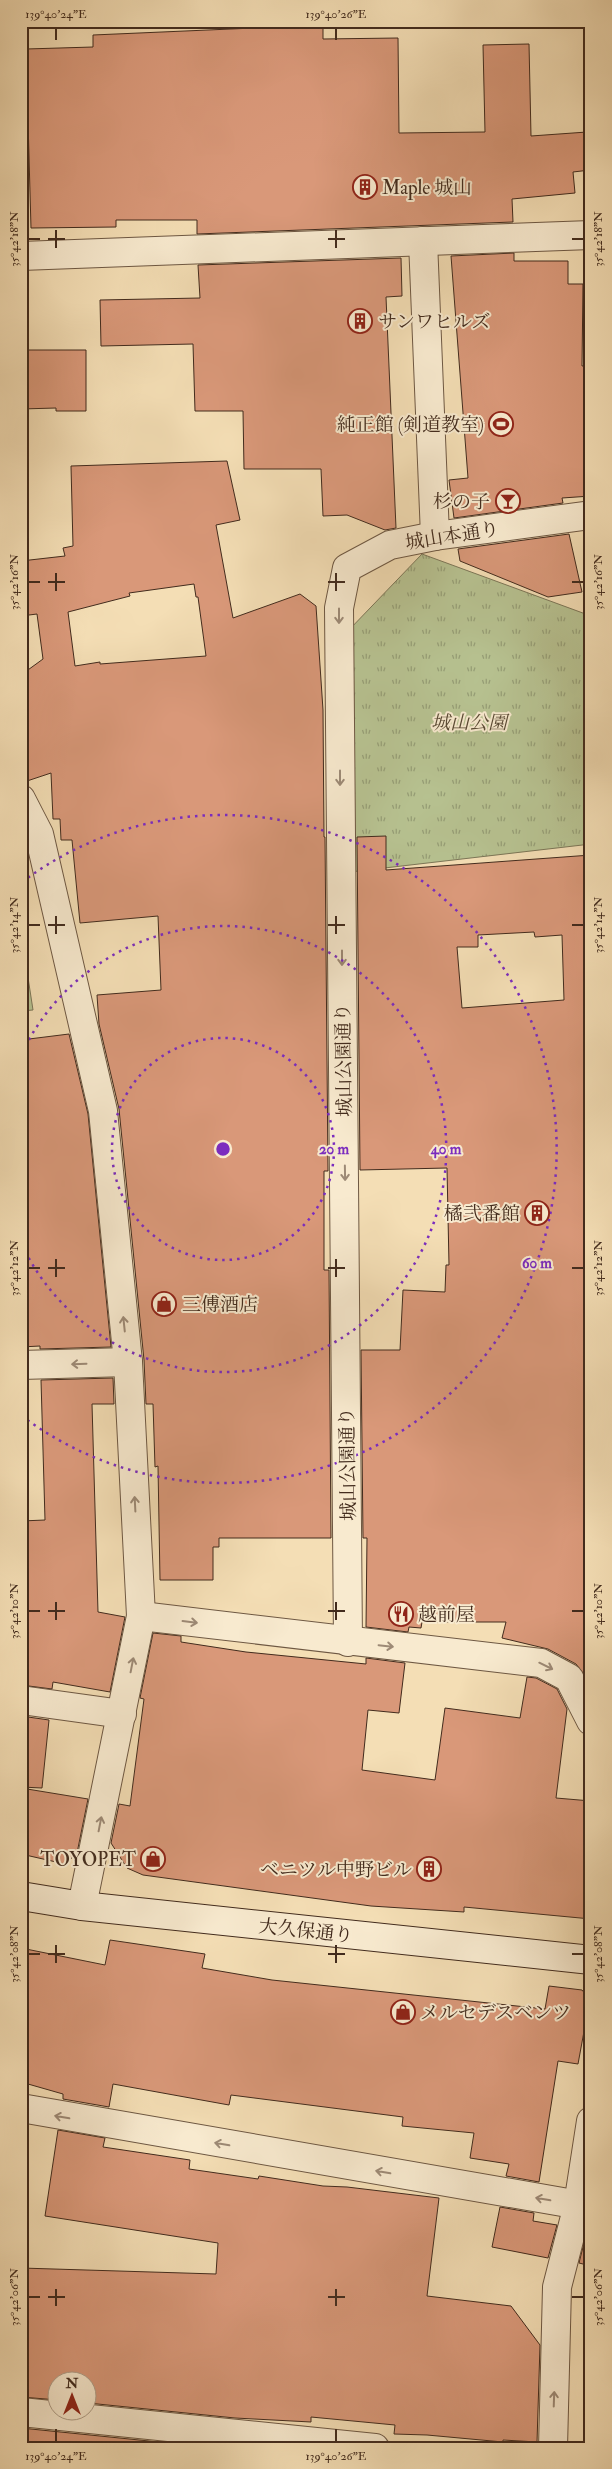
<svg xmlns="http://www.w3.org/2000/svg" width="612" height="2469" viewBox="0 0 612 2469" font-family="'IM FELL Double Pica','Noto Serif JP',serif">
  <defs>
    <pattern id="park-tufts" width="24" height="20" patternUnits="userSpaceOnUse" patternTransform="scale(1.25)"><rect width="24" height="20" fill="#b7c291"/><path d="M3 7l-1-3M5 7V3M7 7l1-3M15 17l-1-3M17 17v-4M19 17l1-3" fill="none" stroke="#969e76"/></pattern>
  </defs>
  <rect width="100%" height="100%" fill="#f4deb5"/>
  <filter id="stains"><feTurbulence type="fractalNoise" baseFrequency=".004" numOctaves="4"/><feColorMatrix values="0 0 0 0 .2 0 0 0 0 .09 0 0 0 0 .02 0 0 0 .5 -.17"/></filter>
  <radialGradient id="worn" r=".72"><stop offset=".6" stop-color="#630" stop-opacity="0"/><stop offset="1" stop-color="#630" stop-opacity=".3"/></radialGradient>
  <path fill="#b7c291" stroke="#7c7657" d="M21,932L33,1010L21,1011Z"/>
  <path fill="url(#park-tufts)" stroke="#7c7657" d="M422,554L591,616V844L350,872L347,632Z"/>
  <g fill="#d99879" stroke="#422b1d" fill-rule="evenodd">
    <path d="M323,25V39L398,38L399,133L485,132L483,45L529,44L531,136L587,132L590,170L573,172L575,193L512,199L513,222L197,234V220H116V227L31,228L26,49L93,47V35Z"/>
    <path d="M514,253V261H568V284H583L582,366L591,365V496L562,498L563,503L454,518L449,480L468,478L451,256Z"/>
    <path d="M401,258L402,296L386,297L396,528L385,530L347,515L323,516L321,469H244L243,411H195L193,344L101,346L100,300L200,298L198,265Z"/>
    <path d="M21,350H86V411H56V408L21,409Z"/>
    <path d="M227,461L240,520L216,525L233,618L300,594L316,606L323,710L324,837H325L328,1171H324V1270H329L331,1538H219V1547H213V1580H160L158,1466L155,1467L153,1404H146L144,1360L119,1109L99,1024L97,995L161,990L158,916L80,923L72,840H61L60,819H53L51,773L21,783V675L43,659L37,614L21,616V561L65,556L63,548L73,546L71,466ZM194,584L196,597H198L206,656L100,664V662L75,666L68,612L130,596L129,593Z"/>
    <path d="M569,534L582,592L548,597L460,561L458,549Z"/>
    <path d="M386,836V870L591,855V1399H585L586,1499L591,1498V1677H586L576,1664L548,1649L502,1638L506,1622H422L421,1628L409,1627L408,1632L366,1627L367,1538H363L361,1350H400L403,1290L445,1292L446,1265H449L447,1168L360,1170L357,837ZM534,932L535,937L562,935L564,1000L462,1008L457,947H478V935Z"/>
    <path d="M69,1034L88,1114L111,1347L40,1349V1346L21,1347V1040Z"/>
    <path d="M113,1378L114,1404H92L98,1612L125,1617L110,1692L53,1682L52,1689L21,1685V1521L45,1520L41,1380Z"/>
    <path d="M153,1633L181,1636V1642L246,1652L366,1664V1658L405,1663L399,1713L368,1710L362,1770L435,1780L445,1708L520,1718L527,1677L536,1678L557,1689L567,1709L556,1798L591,1801V1919L464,1907V1912L371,1906L143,1875L127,1868L111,1843L119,1804L130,1806L144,1699L140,1698Z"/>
    <path d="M21,1716L49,1720L42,1788L21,1787Z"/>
    <path d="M21,1788L88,1799L77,1853L65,1864L21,1854Z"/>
    <path d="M110,1940L205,1954L202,1968L272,1980L545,2009L549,1986L582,1990L591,2001L588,2026H585L578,2064L558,2061L539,2182L506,2176L509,2164L470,2158L474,2133L402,2126L403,2117L231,2095L229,2105L113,2084L109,2107L63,2099V2094L21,2082V1948L105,1965Z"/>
    <path d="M58,2130L105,2138L103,2147L190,2160L189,2169L258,2179L259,2176L323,2186L347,2187L439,2198L427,2296L511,2306L540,2345L537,2442L503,2440V2442L427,2435L394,2434L395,2425L311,2417V2422L235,2418L88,2403V2382H58V2400L21,2397V2268L216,2274L218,2243L45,2216Z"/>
    <path d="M500,2207L534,2213L533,2221L557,2225L548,2258L492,2247Z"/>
    <path d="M587,2231L591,2232V2266L579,2263Z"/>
    <path d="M21,2428L218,2448H21Z"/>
  </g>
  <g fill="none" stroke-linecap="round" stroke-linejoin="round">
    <defs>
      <g id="minor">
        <path d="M423,241L435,536"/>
        <path d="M21,256L591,235"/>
        <path d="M21,799L39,834L103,1111L128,1362L141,1616L82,1906"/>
        <path d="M21,1365L128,1362"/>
        <path d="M141,1616L541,1663L569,1678L591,1721"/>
        <path d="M348,1642L339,608L347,568L390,545L435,536L591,515"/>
        <path d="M21,1700L122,1714"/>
        <path d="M21,2108L591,2207"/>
        <path d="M21,2412L375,2448"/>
        <path d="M553,2448L557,2287L578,2205L591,2121"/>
      </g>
      <path id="secondary" d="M21,1896L82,1906L591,1960"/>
    </defs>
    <use href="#minor" stroke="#6e5843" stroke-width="30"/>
    <use href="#secondary" stroke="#422b1d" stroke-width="30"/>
    <use href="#minor" stroke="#f8eacf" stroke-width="28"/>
    <use href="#secondary" stroke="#f8eacf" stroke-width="28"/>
  </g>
  <defs><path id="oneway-shaft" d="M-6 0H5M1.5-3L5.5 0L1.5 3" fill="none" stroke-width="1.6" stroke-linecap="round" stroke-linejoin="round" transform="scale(1.25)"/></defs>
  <g stroke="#9d8a76">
    <use href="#oneway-shaft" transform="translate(339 616) rotate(90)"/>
    <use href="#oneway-shaft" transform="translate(340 778) rotate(90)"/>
    <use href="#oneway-shaft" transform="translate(342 958) rotate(90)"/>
    <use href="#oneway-shaft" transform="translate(345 1173) rotate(89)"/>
    <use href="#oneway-shaft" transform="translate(124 1324) rotate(-96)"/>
    <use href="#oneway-shaft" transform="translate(79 1364) rotate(178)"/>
    <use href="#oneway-shaft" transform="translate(135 1504) rotate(-93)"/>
    <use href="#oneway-shaft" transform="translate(190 1622) rotate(7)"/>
    <use href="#oneway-shaft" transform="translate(386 1646) rotate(6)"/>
    <use href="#oneway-shaft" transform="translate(132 1665) rotate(-79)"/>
    <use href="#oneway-shaft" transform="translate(546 1666) rotate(26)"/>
    <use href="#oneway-shaft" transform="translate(100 1824) rotate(-79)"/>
    <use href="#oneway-shaft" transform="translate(62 2117) rotate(-170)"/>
    <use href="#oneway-shaft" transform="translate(222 2144) rotate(-170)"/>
    <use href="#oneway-shaft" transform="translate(383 2172) rotate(-170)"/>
    <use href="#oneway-shaft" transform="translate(543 2199) rotate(-170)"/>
    <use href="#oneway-shaft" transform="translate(554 2399) rotate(-88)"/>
  </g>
  <path fill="none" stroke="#422b1d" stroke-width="2" d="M56,28V40M336,28V40M56,230V248M336,230V248M28,239H40M48,239H65M328,239H345M572,239H584M56,573V591M336,573V591M28,582H40M48,582H65M328,582H345M572,582H584M56,916V934M336,916V934M28,925H40M48,925H65M328,925H345M572,925H584M56,1259V1277M336,1259V1277M28,1268H40M48,1268H65M328,1268H345M572,1268H584M56,1602V1620M336,1602V1620M28,1611H40M48,1611H65M328,1611H345M572,1611H584M56,1945V1963M336,1945V1963M28,1954H40M48,1954H65M328,1954H345M572,1954H584M56,2289V2306M336,2289V2306M28,2297H40M48,2297H65M328,2297H345M572,2297H584M56,2429V2442M336,2429V2442"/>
  <g fill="none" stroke="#7b2cbf" stroke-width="2.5" stroke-dasharray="2.5 5">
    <circle cx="223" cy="1149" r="111"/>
    <path d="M22 1053A223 223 0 1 1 22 1245"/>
    <path d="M22 882A334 334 0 1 1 22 1416"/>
  </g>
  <defs>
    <symbol id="building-ring" viewBox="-11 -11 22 22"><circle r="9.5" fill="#f8eacf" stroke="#8f2418" stroke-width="1.5"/><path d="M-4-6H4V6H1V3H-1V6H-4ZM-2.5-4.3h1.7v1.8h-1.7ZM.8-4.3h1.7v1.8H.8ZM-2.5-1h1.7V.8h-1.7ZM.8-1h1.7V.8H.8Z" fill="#8f2418"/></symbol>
    <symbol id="stadium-ring" viewBox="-11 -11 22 22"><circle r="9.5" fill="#f8eacf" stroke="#8f2418" stroke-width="1.5"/><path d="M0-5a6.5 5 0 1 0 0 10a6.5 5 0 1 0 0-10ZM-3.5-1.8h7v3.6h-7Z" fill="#8f2418"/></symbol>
    <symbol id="bar-ring" viewBox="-11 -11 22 22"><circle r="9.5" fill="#f8eacf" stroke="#8f2418" stroke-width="1.5"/><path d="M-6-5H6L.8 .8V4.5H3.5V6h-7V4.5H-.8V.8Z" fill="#8f2418"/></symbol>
    <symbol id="shop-ring" viewBox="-11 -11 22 22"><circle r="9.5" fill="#f8eacf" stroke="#8f2418" stroke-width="1.5"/><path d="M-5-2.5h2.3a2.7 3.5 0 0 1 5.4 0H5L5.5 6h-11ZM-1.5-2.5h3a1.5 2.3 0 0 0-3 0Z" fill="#8f2418"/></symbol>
    <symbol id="restaurant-ring" viewBox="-11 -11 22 22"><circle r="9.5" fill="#f8eacf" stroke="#8f2418" stroke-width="1.5"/><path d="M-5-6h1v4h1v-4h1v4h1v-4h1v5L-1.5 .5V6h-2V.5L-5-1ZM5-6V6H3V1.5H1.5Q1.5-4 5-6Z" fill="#8f2418"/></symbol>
  </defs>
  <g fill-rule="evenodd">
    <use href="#building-ring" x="351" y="173" width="28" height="28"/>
    <use href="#building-ring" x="346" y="307" width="28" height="28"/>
    <use href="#stadium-ring" x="487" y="410" width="28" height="28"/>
    <use href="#bar-ring" x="494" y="487" width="28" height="28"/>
    <use href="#building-ring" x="523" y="1199" width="28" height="28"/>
    <use href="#shop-ring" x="150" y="1290" width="28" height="28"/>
    <use href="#restaurant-ring" x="387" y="1600" width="28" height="28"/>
    <use href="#shop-ring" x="139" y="1845" width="28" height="28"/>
    <use href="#building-ring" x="415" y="1855" width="28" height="28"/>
    <use href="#shop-ring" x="389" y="1998" width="28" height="28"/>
  </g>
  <g text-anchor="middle" stroke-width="4" stroke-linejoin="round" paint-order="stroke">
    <g font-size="19" fill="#422b1d" stroke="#f8eacf" text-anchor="start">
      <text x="382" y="194">Maple 城山</text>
      <text x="378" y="328">サンワヒルズ</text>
      <text x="484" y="431" text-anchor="end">純正館 (剣道教室)</text>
      <text x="490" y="508" text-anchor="end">杉の子</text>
      <text x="520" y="1220" text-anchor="end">橘弐番館</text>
      <text x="182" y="1311">三傅酒店</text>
      <text x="418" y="1621">越前屋</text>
      <text x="136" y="1866" text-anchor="end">TOYOPET</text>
      <text x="412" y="1876" text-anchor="end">ベニツル中野ビル</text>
      <text x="420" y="2019">メルセデスベンツ</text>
    </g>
    <g font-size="19" fill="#422b1d" stroke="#f8eacf">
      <text transform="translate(452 535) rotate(-9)" y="7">城山本通り</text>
      <text transform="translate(343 1060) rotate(-91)" y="7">城山公園通り</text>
      <text transform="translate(347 1464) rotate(-91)" y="7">城山公園通り</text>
      <text transform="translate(306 1930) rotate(6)" y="7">大久保通り</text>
    </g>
    <g font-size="19" font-style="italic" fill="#594934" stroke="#f8eacf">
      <text x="469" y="729">城山公園</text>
    </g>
  </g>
  <circle cx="223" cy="1149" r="8" fill="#7b2cbf" stroke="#f8eacf" stroke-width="2.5"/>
  <g font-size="15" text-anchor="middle" font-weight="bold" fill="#7b2cbf" stroke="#f8eacf" stroke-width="4" stroke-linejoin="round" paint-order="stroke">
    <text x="334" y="1154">20 m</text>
    <text x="446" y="1154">40 m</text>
    <text x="537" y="1268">60 m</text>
  </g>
  <rect width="612" height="2469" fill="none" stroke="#f4deb5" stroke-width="55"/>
  <g transform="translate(72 2396)"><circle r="24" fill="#f8eacf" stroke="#af9e88"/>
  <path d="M0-4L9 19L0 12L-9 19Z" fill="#8f2418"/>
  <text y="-8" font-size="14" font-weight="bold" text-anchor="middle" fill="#422b1d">N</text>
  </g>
  <rect x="28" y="28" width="556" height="2414" fill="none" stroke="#422b1d" stroke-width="2"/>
  <g font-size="12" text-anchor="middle" fill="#422b1d">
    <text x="56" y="18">139°40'24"E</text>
    <text x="336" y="18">139°40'26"E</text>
    <text transform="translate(14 239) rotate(-90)" y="4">35°42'18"N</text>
    <text transform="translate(598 239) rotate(-90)" y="4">35°42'18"N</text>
    <text transform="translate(14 582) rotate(-90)" y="4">35°42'16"N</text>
    <text transform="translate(598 582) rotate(-90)" y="4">35°42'16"N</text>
    <text transform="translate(14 925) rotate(-90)" y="4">35°42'14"N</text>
    <text transform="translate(598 925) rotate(-90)" y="4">35°42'14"N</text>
    <text transform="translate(14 1268) rotate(-90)" y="4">35°42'12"N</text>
    <text transform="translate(598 1268) rotate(-90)" y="4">35°42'12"N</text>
    <text transform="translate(14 1611) rotate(-90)" y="4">35°42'10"N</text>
    <text transform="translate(598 1611) rotate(-90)" y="4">35°42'10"N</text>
    <text transform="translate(14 1954) rotate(-90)" y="4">35°42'08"N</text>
    <text transform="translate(598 1954) rotate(-90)" y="4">35°42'08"N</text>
    <text transform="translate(14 2297) rotate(-90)" y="4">35°42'06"N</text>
    <text transform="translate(598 2297) rotate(-90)" y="4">35°42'06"N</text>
    <text x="56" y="2460">139°40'24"E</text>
    <text x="336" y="2460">139°40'26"E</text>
  </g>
  <rect width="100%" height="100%" filter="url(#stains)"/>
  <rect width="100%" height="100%" fill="url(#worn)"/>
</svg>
